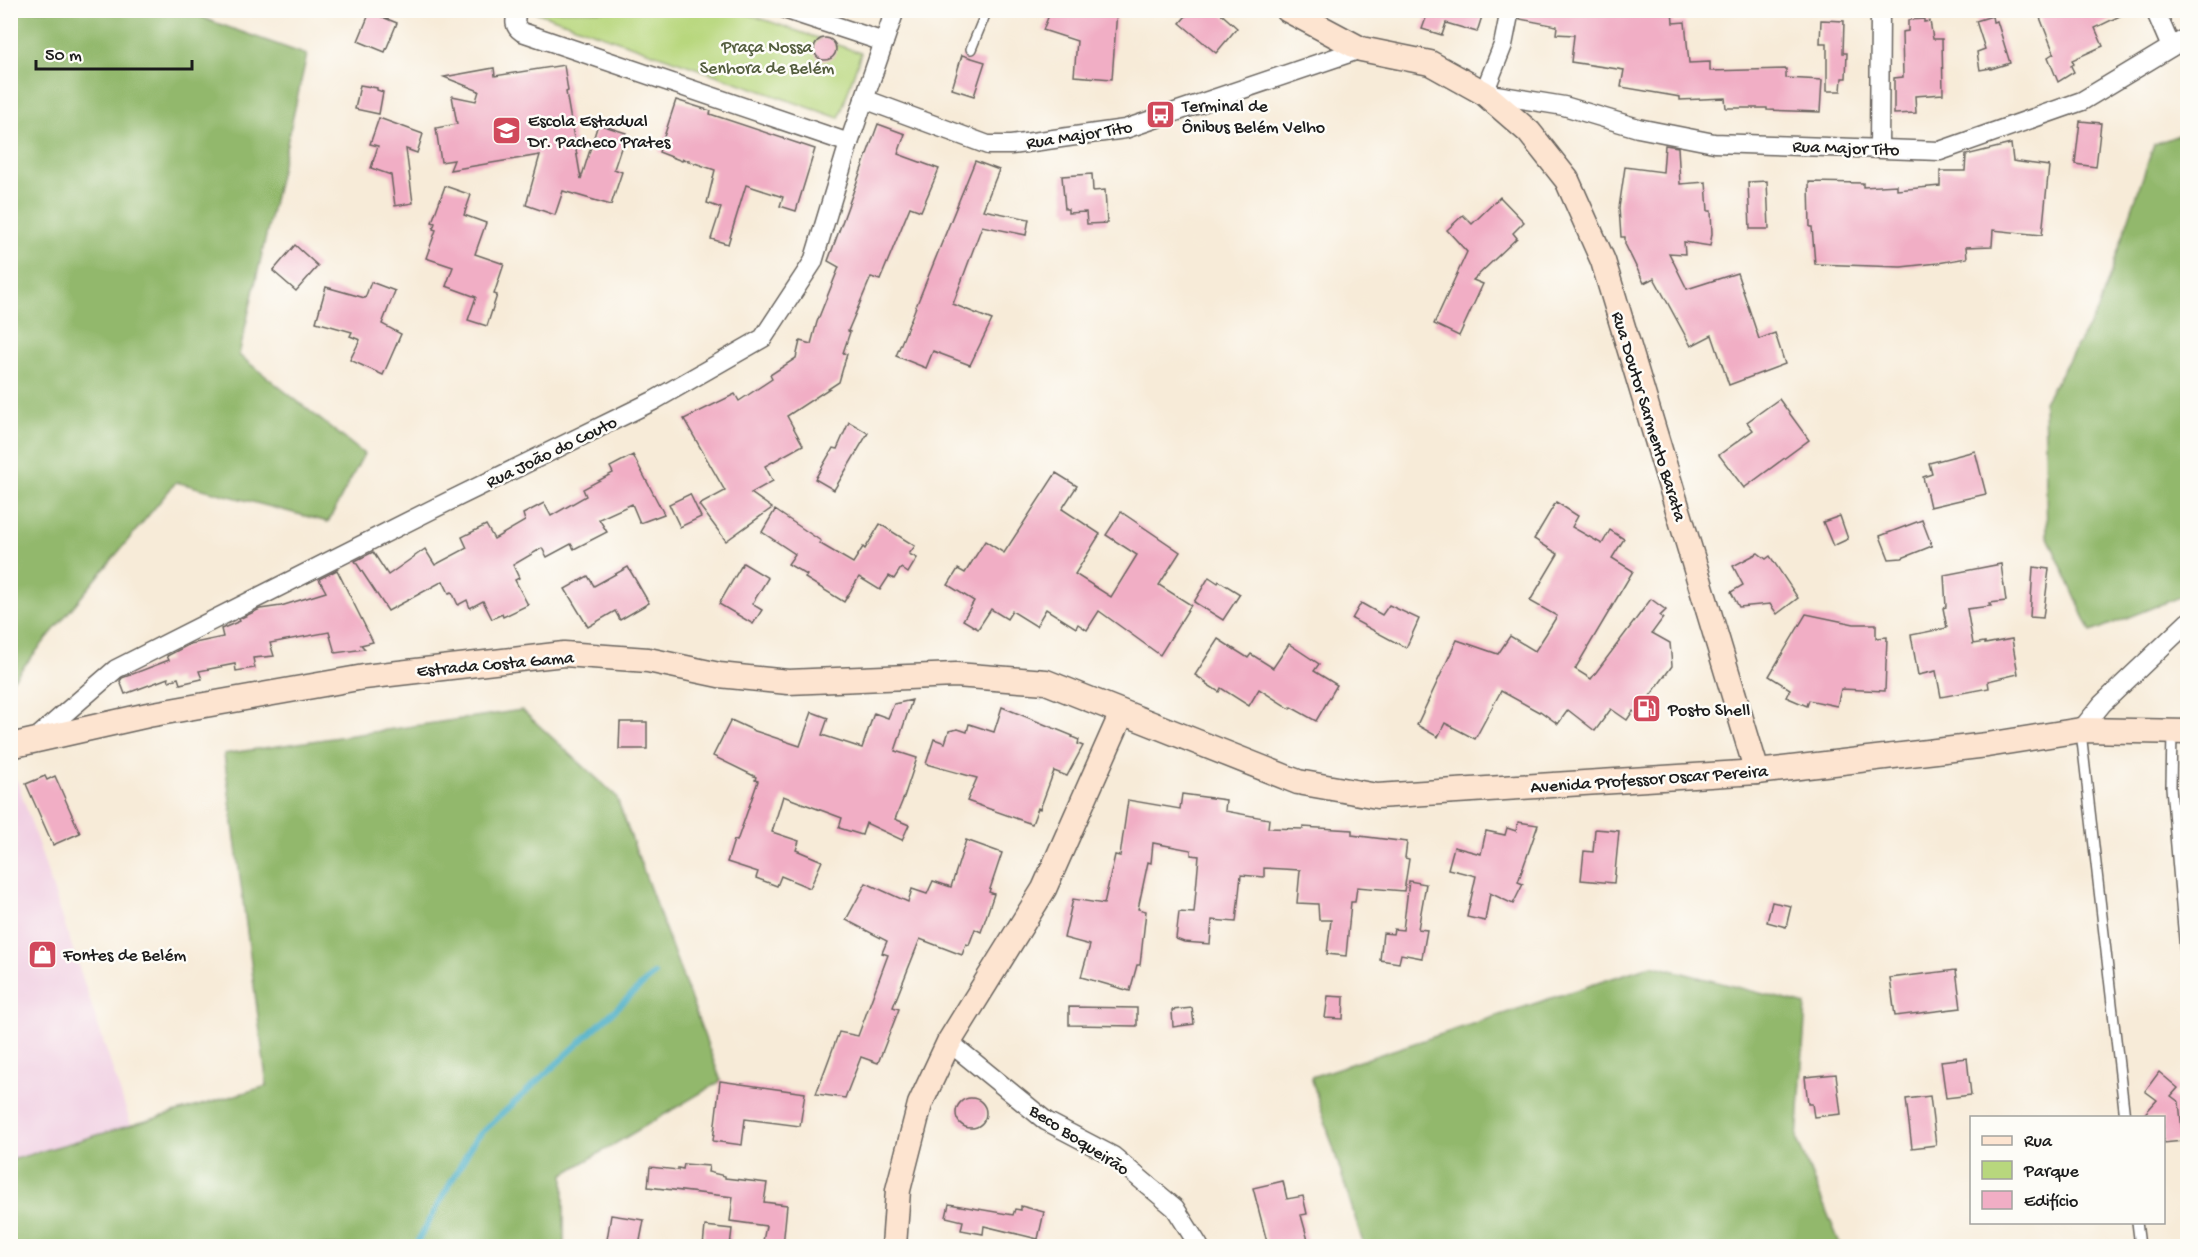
<svg xmlns="http://www.w3.org/2000/svg" width="2198" height="1257" viewBox="0 0 2198 1257" font-family="'Gochi Hand',sans-serif">
  <rect width="100%" height="100%" fill="#fdfcf7"/>
  <filter id="ink" filterUnits="userSpaceOnUse"><feTurbulence type="fractalNoise" baseFrequency=".0167" numOctaves="2"/><feDisplacementMap in="SourceGraphic" scale="12" xChannelSelector="R" yChannelSelector="G"/><feConvolveMatrix kernelMatrix="1 2 1 2 8 2 1 2 1" color-interpolation-filters="sRGB"/></filter>
  <filter id="wash" filterUnits="userSpaceOnUse"><feTurbulence type="fractalNoise" baseFrequency=".008" numOctaves="4" result="noise"/><feDisplacementMap in="SourceGraphic" scale="24" xChannelSelector="R" yChannelSelector="G"/><feGaussianBlur stdDeviation="1.35" result="paint"/><feColorMatrix in="noise" values="0 0 0 0 0 0 0 0 0 0 0 0 0 0 0 0 0 1.4 0 .05"/><feComposite in="paint" operator="in"/></filter>
  <g filter="url(#wash)">
    <rect width="100%" height="100%" fill="#f7ebd8"/>
    <path fill="#f1d0e3" d="M17,780L131,1125L11,1160L10,782Z"/>
    <path fill="#b8d77d" stroke="#6a7a4c" stroke-width="1.5" d="M535,11H739L861,53L839,118L535,12Z"/>
    <g fill="#92b86c" stroke="#576a44" stroke-width="1.5">
      <path d="M11,10L192,11L208,20L307,55L239,355L364,454L328,522L176,482L11,682Z"/>
      <path d="M2187,132V594L2091,632L2047,535L2044,402L2098,310L2154,144Z"/>
      <path d="M522,710L616,796L721,1081L564,1174V1246H11V1160L267,1086L224,754Z"/>
      <path d="M1652,965L1806,1005L1797,1140L1841,1246H1364L1311,1077Z"/>
    </g>
    <g fill="none" stroke-linecap="round" stroke-linejoin="round">
      <path stroke="#45acc5" stroke-width="6" d="M415,1246L476,1138L654,974"/>
    </g>
    <g id="blocks">
      <g fill="#f1aec5">
        <path d="M1051,10H1117L1112,79L1074,76L1077,41L1043,30Z"/>
        <path d="M1191,10H1217L1237,28L1216,53L1180,23Z"/>
        <path d="M1419,10H1484L1477,32L1446,23L1442,35L1422,29L1426,18L1418,15Z"/>
        <path d="M1521,10H1672L1673,23L1685,22L1689,63L1710,62V71L1786,69V78L1822,80L1820,112L1767,110V108H1726L1725,98L1680,100V97L1621,87L1624,70L1571,62L1574,35L1556,34L1557,26L1520,19Z"/>
        <path d="M2037,10H2053L2055,15L2065,10H2132L2095,28L2103,46L2072,60L2074,64L2071,66L2074,72L2058,82L2048,57L2054,53Z"/>
        <path d="M370,12L397,23L385,52L358,41Z"/>
        <path d="M1992,16L1993,22L1997,21L2010,63L1991,69V68L1980,70L1977,52L1985,49L1976,21Z"/>
        <path d="M1924,19V22L1930,21L1933,39H1942L1943,94L1915,96L1916,113L1894,114V78L1903,77L1902,32L1908,31V20Z"/>
        <path d="M1821,20L1844,21L1843,53H1847L1846,78H1842L1841,91H1827V43H1820Z"/>
        <circle cx="825" cy="49" r="11"/>
        <path d="M962,55L985,62L974,96L952,89Z"/>
        <path d="M564,65L568,91L566,92L581,179L598,124L626,133L614,169L622,172L611,205L563,191L555,215L526,205L540,155L450,170L454,160L441,162L436,128L457,124L452,96L476,101L479,91L444,77L494,68L495,76Z"/>
        <path d="M360,85L377,88V90L383,92L379,114L355,109Z"/>
        <path d="M676,100L711,111L710,114L815,149L796,211L780,206L783,197L746,185L728,244L711,239L721,208L707,203L715,170L683,159L682,161L659,152Z"/>
        <path d="M379,118L423,134L417,153L406,149L413,203L395,206L391,175L371,168L378,146L370,144Z"/>
        <path d="M2080,121L2101,123L2096,167L2075,164Z"/>
        <path d="M878,124L905,134L898,154L939,169L921,211L910,207L880,280L871,277L848,331L850,332L843,353L847,354L839,382L787,416L803,445L765,466L773,481L751,493L772,508L726,541L699,505L725,491L684,419L735,394L739,401L772,379L770,375L796,358L800,341L811,344L817,322L839,267L828,261Z"/>
        <path d="M2011,144L2013,161L2049,166L2042,235L1993,230L1992,246L1966,247L1967,258L1938,263L1901,267L1815,264L1812,227H1810L1809,182L1863,183V187L1897,185V190L1940,186V171H1965L1966,155Z"/>
        <path d="M1665,145L1678,147L1680,184L1706,182L1708,211H1711L1712,234L1710,246L1684,242L1685,254L1669,253L1687,289L1737,273L1759,339L1775,333L1785,364L1729,385L1712,335L1691,346L1654,278L1644,283L1625,244V237H1621L1619,208L1625,167L1663,172Z"/>
        <path d="M975,161L999,170L983,210L1029,219L1026,235L982,226L953,304L992,320L970,365L933,351L926,368L896,356Z"/>
        <path d="M1092,174L1093,191L1105,190L1107,223L1087,224L1086,212L1068,213V209H1065L1062,176Z"/>
        <path d="M1767,181L1769,229H1750L1748,182Z"/>
        <path d="M445,186L471,195L464,215L486,223L475,254L504,264L494,294L497,295L487,326L468,320L476,297L446,286L453,267L426,258L436,230L433,229L435,223L432,222Z"/>
        <path d="M1500,197L1524,222L1513,233L1517,238L1473,280L1483,284L1459,336L1434,324L1467,252L1447,230L1463,215L1472,224Z"/>
        <path d="M295,245L318,266L296,291L273,271Z"/>
        <path d="M371,282L395,291L382,324L401,334L383,375L350,360L360,340L350,336L352,332L316,322L326,287L365,298Z"/>
        <path d="M1779,399L1809,440L1744,488L1719,455L1753,430L1747,422Z"/>
        <path d="M849,422L868,433L834,490L815,479L833,448L837,449Z"/>
        <path d="M1975,451L1986,494L1930,507L1923,477L1932,474L1929,463Z"/>
        <path d="M633,455L664,514L640,523L632,504L599,519L607,532L574,549L571,544L547,557L542,548L513,565L519,578L515,580L528,605L503,617L502,614L492,619L483,601L470,608L467,600L458,605L452,592L449,593L443,581L388,611L355,561L373,552L388,575L425,549L435,565L467,548L462,537L486,525L494,539L525,521L523,514L544,503L551,516L586,496L583,489L613,473L610,467Z"/>
        <path d="M1056,473L1077,486L1062,509L1100,534L1075,574L1111,597L1137,555L1106,535L1121,512L1180,552L1159,585L1191,605L1160,655L1099,611L1087,630L1078,624L1076,628L1046,609L1036,626L1012,611L1007,619L991,609L978,629L963,620L974,601L948,585L958,569L965,573L985,541L1004,553Z"/>
        <path d="M690,494L701,517L680,527L669,504Z"/>
        <path d="M1556,502L1578,516L1572,527L1602,544L1610,530L1624,539L1612,558L1633,571L1575,669L1591,679L1651,599L1666,610L1660,616L1663,618L1652,633L1670,643L1672,666L1637,714L1633,711L1627,720L1611,709L1595,731L1568,710L1558,724L1540,711L1539,712L1501,691L1475,739L1445,723L1438,737L1417,725L1457,640L1498,654L1510,636L1535,651L1546,634L1557,616L1530,601L1558,554L1534,539Z"/>
        <path d="M775,510L821,541L819,543L853,563L863,547L865,549L880,524L915,546L909,554L917,558L908,573L901,568L894,579L889,576L880,590L859,577L844,602L805,578L807,575L788,564L795,554L762,532Z"/>
        <path d="M1840,516L1848,539L1833,546L1823,522Z"/>
        <path d="M1922,520L1932,546L1902,558L1889,559L1880,536Z"/>
        <path d="M1758,553L1766,559L1770,556L1798,598L1777,614L1770,604L1739,607L1731,592L1743,585L1733,566Z"/>
        <path d="M743,563L768,578L752,604L762,610L753,624L719,604Z"/>
        <path d="M2001,564L2006,601L1989,603L1991,606L1967,609L1973,644L1985,642V644L2012,639L2018,674L1988,681L1989,688L1941,697L1936,671L1918,675L1911,635L1947,628L1943,608L1946,607L1944,575Z"/>
        <path d="M628,567L649,603L620,620L615,611L588,627L565,589L588,576L594,586Z"/>
        <path d="M2033,567L2049,569L2043,618L2030,617Z"/>
        <path d="M337,570L373,642L361,645L365,649L335,653L329,632L270,643L274,656L253,658L255,668L236,671L235,664L199,671L202,679L180,684L178,678L169,681L168,678L125,694L120,681L122,678L169,660L167,656L190,644L223,637L221,629L240,621L239,619L260,609L281,606L326,592L319,579Z"/>
        <path d="M1209,577L1218,583L1219,581L1240,594L1223,620L1194,602Z"/>
        <path d="M1361,603L1382,615L1389,605L1419,619L1406,648L1352,619Z"/>
        <path d="M1806,614L1854,624H1876V638L1887,637L1885,691L1841,689L1837,706L1809,700L1807,706L1786,697L1790,689L1769,676Z"/>
        <path d="M1218,639L1248,658L1251,654L1273,668L1289,644L1319,664L1314,671L1337,685L1316,721L1291,707L1290,709L1259,689L1249,706L1221,688L1219,692L1205,683L1206,682L1195,675Z"/>
        <path d="M912,700L895,751L917,758L904,797L895,819L909,825L902,840L866,823L862,835L839,828L842,818L783,796L772,832L799,841L796,850L822,861L810,888L781,876L777,886L756,878L758,872L727,862L734,840L737,841L758,781L755,780L756,777L713,756L731,720L755,731L800,746L812,712L828,718L822,735L862,748L874,713L888,718L894,704Z"/>
        <path d="M1002,707L1073,736L1072,737L1079,740L1078,744L1083,746L1067,776L1054,771L1040,809L1038,808L1032,824L967,801L977,778L926,764L934,739L945,743L949,731L958,729L967,732L969,724L994,732Z"/>
        <path d="M620,722H647V749H619Z"/>
        <path d="M45,776L47,780L55,776L80,833L53,845L26,784Z"/>
        <path d="M1182,794L1226,800L1225,811L1269,819L1268,828L1303,829V827L1352,830V835L1407,842L1405,858L1409,859L1404,891L1357,887L1355,902H1351L1346,956L1327,954L1331,920H1319L1318,904L1297,903L1300,870L1264,868V877L1241,875L1236,922L1212,920L1210,944L1184,942L1176,939L1179,912L1194,913L1199,856L1191,855V850L1153,843L1151,863L1148,862L1138,909L1146,911L1140,965H1137L1130,991L1081,977L1090,945L1064,938L1073,899L1104,904L1115,855L1120,856L1128,800L1180,809Z"/>
        <path d="M1518,822L1538,825L1518,882L1523,884L1513,904L1490,893L1485,921L1467,917L1476,876L1448,869L1454,847L1481,854L1486,831L1505,835L1507,828L1516,831Z"/>
        <path d="M1595,829L1619,831L1614,883L1581,880L1584,851L1593,852Z"/>
        <path d="M966,840L1002,853L989,892L994,894L981,932L975,929L969,945L966,944L962,955L920,939L893,1007L899,1009L878,1063L861,1057L845,1098L816,1094L839,1032L858,1036L888,955L882,953L887,941L846,920L866,883L908,902L912,889L927,894L933,881L951,887Z"/>
        <path d="M1409,881L1426,884L1418,929L1427,930L1422,958L1401,954L1399,963L1380,960L1383,933L1393,934L1394,929L1403,930Z"/>
        <path d="M1772,902L1791,906L1786,927L1767,922Z"/>
        <path d="M1956,970L1961,1008L1895,1016L1890,978Z"/>
        <path d="M1328,996L1344,997L1343,1019L1325,1018Z"/>
        <path d="M1069,1007L1137,1008V1026L1069,1025Z"/>
        <path d="M1192,1008L1194,1024L1173,1027L1172,1010Z"/>
        <path d="M1967,1058L1971,1095L1946,1098L1941,1061Z"/>
        <path d="M2159,1072L2178,1088L2171,1096L2179,1102L2183,1141L2163,1143V1118H2141L2157,1100L2145,1091Z"/>
        <path d="M1836,1074L1841,1114L1814,1117L1812,1104H1808L1805,1077Z"/>
        <path d="M720,1081L805,1093L800,1126L745,1119L742,1145L713,1141Z"/>
        <path d="M1930,1096L1936,1145L1912,1148L1906,1099Z"/>
        <circle cx="971" cy="1113" r="15"/>
        <path d="M684,1164L709,1166L708,1172L725,1176V1178L767,1183L764,1202L787,1205L783,1246H762L766,1226L730,1221L733,1197L648,1187L650,1167L678,1170V1168L683,1169Z"/>
        <path d="M1283,1181L1287,1199L1303,1196L1307,1214L1301,1215L1309,1244L1297,1246H1268L1253,1188Z"/>
        <path d="M949,1204L1013,1215L1015,1209L1021,1210V1206L1044,1212L1038,1239L984,1226L983,1234L961,1230L963,1221L946,1217Z"/>
        <path d="M611,1215L644,1220L639,1246H606Z"/>
        <path d="M705,1226L732,1229L730,1246H703Z"/>
      </g>
    </g>
  </g>
  <g filter="url(#ink)">
    <use href="#blocks" fill-opacity="0" stroke="#69645e" stroke-width="1.5"/>
    <g fill="none" stroke-linecap="round" stroke-linejoin="round">
      <defs>
        <g id="service">
          <path d="M971,49L987,10"/>
          <path d="M2081,732L2125,1118"/>
          <path d="M2172,732L2171,787L2188,987"/>
          <path d="M2137,1222L2140,1246"/>
        </g>
        <g id="minor">
          <path d="M517,10C515,20 513,26 522,32L849,143"/>
          <path d="M787,10L884,42"/>
          <path d="M1510,10L1503,45L1484,93L1564,106L1638,128L1714,143L1940,151L2082,101L2188,37"/>
          <path d="M2155,10L2171,47"/>
          <path d="M864,99L988,145H1011L1125,129L1361,49"/>
          <path d="M1879,148L1880,10"/>
          <path d="M2081,730L2102,704L2188,622"/>
          <path d="M34,740L116,669L433,509L653,401L763,338L813,262L849,143L895,10"/>
          <path d="M949,1042L1046,1121L1113,1156L1175,1208L1199,1246"/>
        </g>
        <g id="secondary">
          <path d="M1288,10L1361,49L1430,63L1484,93L1529,132L1567,180L1603,261L1757,772"/>
          <path d="M10,746L148,715L364,677L564,654L648,660L719,675L788,682L956,675L1046,682L1298,782L1377,796L1757,772L1987,745L2081,730L2188,732"/>
          <path d="M894,1246L898,1190L920,1104L949,1042L1044,889L1122,713"/>
        </g>
      </defs>
      <use href="#service" stroke="#69645e" stroke-width="12"/>
      <use href="#minor" stroke="#69645e" stroke-width="21"/>
      <use href="#secondary" stroke="#69645e" stroke-width="27"/>
      <use href="#service" stroke="#fff" stroke-width="9"/>
      <use href="#minor" stroke="#fff" stroke-width="18"/>
      <use href="#secondary" stroke="#fde4d0" stroke-width="24"/>
    </g>
  </g>
  <defs>
    <symbol id="bus-square" viewBox="-11 -11 22 22"><rect x="-9" y="-9" width="18" height="18" rx="4" fill="#d1495b" stroke="#fdfcf7"/><path d="M-5-6H5V4H4V6H2V4H-2V6H-4V4H-5ZM-3.5-4V0h7V-4ZM-3.5 1.2v1.5H-2V1.2ZM2 1.2v1.5H3.5V1.2Z" fill="#fff"/></symbol>
    <symbol id="school-square" viewBox="-11 -11 22 22"><rect x="-9" y="-9" width="18" height="18" rx="4" fill="#d1495b" stroke="#fdfcf7"/><path d="M0-5L7-2L0 1L-7-2ZM-4 1L0 2.5L4 1V4Q0 6-4 4Z" fill="#fff"/></symbol>
    <symbol id="fuel-square" viewBox="-11 -11 22 22"><rect x="-9" y="-9" width="18" height="18" rx="4" fill="#d1495b" stroke="#fdfcf7"/><path d="M-5.5-6h7V0h2V4h1.3V-2.5L3-4.5l.8-.8L6-3V5H2.5V1h-1V6h-7ZM-4.2-4.7v3.2H.2V-4.7Z" fill="#fff"/></symbol>
    <symbol id="shop-square" viewBox="-11 -11 22 22"><rect x="-9" y="-9" width="18" height="18" rx="4" fill="#d1495b" stroke="#fdfcf7"/><path d="M-5-2.5h2.3a2.7 3.5 0 0 1 5.4 0H5L5.5 6h-11ZM-1.5-2.5h3a1.5 2.3 0 0 0-3 0Z" fill="#fff"/></symbol>
  </defs>
  <g fill-rule="evenodd">
    <use href="#bus-square" x="1144" y="98" width="33" height="33"/>
    <use href="#school-square" x="490" y="114" width="33" height="33"/>
    <use href="#fuel-square" x="1630" y="692" width="33" height="33"/>
    <use href="#shop-square" x="26" y="938" width="33" height="33"/>
  </g>
  <g text-anchor="middle" stroke-width="5" stroke-linejoin="round" paint-order="stroke">
    <g font-size="18" fill="#535d3e" stroke="#fdfcf7">
      <text x="767" y="52">Praça Nossa<tspan x="767" dy="21">Senhora de Belém</tspan></text>
    </g>
    <g font-size="18" fill="#1c1c1c" stroke="#fdfcf7" text-anchor="start">
      <text x="1182" y="111">Terminal de<tspan x="1182" dy="21">Ônibus Belém Velho</tspan></text>
      <text x="528" y="126">Escola Estadual<tspan x="528" dy="21">Dr. Pacheco Prates</tspan></text>
      <text x="1668" y="715">Posto Shell</text>
      <text x="63" y="960">Fontes de Belém</text>
    </g>
    <g font-size="18" fill="#1c1c1c" stroke="#fdfcf7">
      <text transform="translate(1079 134) rotate(-9)" y="6">Rua Major Tito</text>
      <text transform="translate(1846 147) rotate(2)" y="6">Rua Major Tito</text>
      <text transform="translate(1650 416) rotate(73)" y="6">Rua Doutor Sarmento Barata</text>
      <text transform="translate(551 451) rotate(-26)" y="6">Rua João do Couto</text>
      <text transform="translate(495 663) rotate(-5)" y="6">Estrada Costa Gama</text>
      <text transform="translate(1649 778) rotate(-4)" y="6">Avenida Professor Oscar Pereira</text>
      <text transform="translate(1080 1139) rotate(33)" y="6">Beco Boqueirão</text>
    </g>
  </g>
  <rect width="2198" height="1257" fill="none" stroke="#fdfcf7" stroke-width="36"/>
  <rect x="1970" y="1116" width="195" height="108" fill="#fdfcf7" stroke="#a3a29f" stroke-width="1.5"/>
  <rect x="1982" y="1136" width="30" height="9" fill="#fde4d0" stroke="#a3a29f" stroke-width="1.5"/>
  <text x="2024" y="1146" font-size="18" fill="#1c1c1c">Rua</text>
  <rect x="1982" y="1161" width="30" height="18" fill="#b8d77d" stroke="#a3a29f" stroke-width="1.5"/>
  <text x="2024" y="1176" font-size="18" fill="#1c1c1c">Parque</text>
  <rect x="1982" y="1191" width="30" height="18" fill="#f1aec5" stroke="#a3a29f" stroke-width="1.5"/>
  <text x="2024" y="1206" font-size="18" fill="#1c1c1c">Edifício</text>
  <path d="M36 60v9h156v-9" fill="none" stroke="#1c1c1c" stroke-width="3"/>
  <text x="45" y="60" font-size="18" fill="#1c1c1c" stroke="#fdfcf7" stroke-width="4.5" paint-order="stroke">50 m</text>
</svg>
